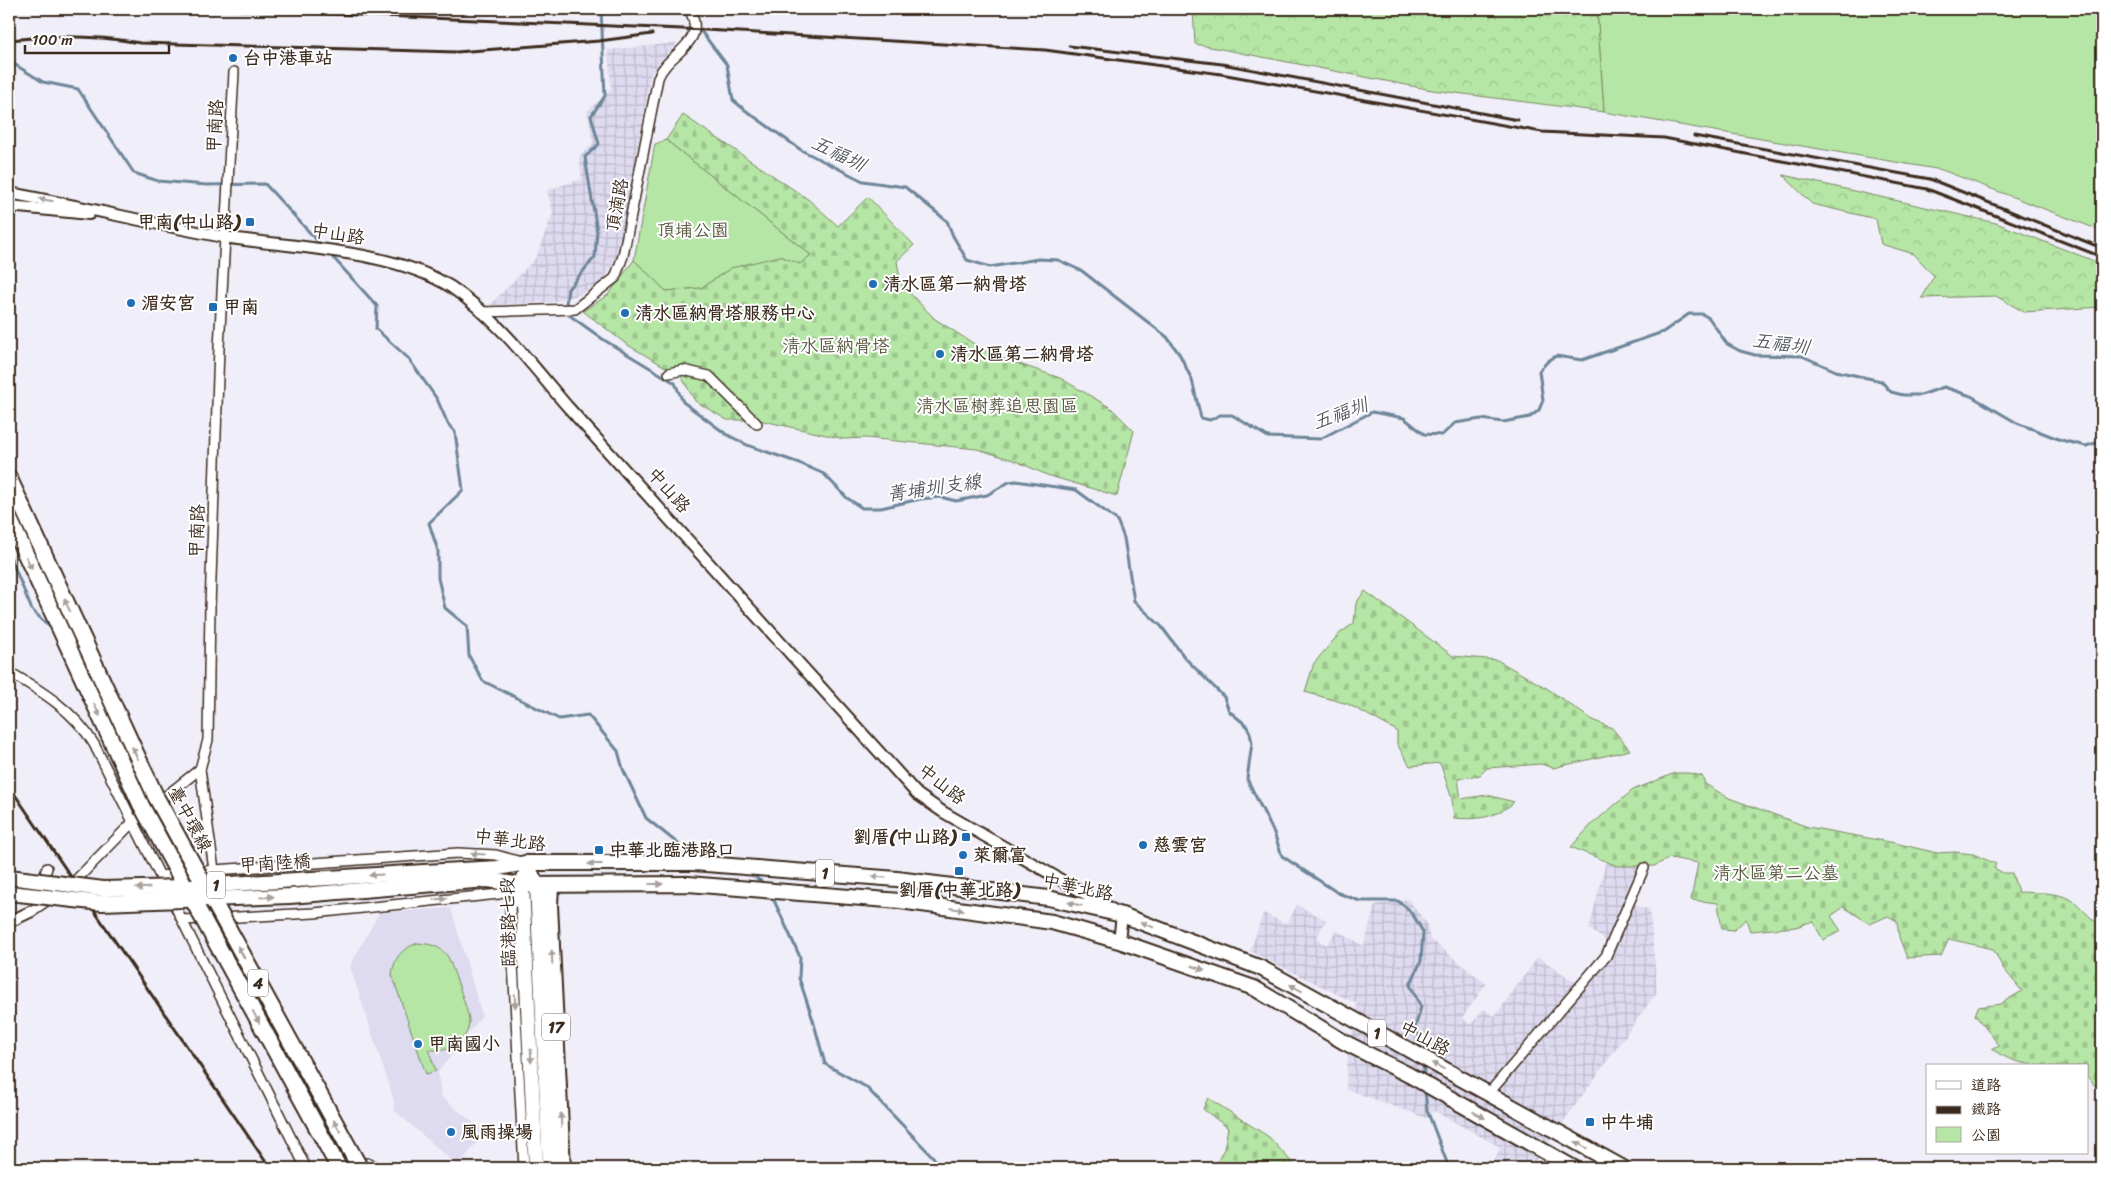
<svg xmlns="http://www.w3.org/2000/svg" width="2111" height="1177" viewBox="0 0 2111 1177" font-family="Sriracha,'LXGW WenKai TC',sans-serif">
  <defs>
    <pattern id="industrial-grid" width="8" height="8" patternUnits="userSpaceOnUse" patternTransform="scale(1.25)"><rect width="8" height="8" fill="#dedaef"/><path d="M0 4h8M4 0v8" fill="none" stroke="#bfbbcc"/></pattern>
    <pattern id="forest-crowns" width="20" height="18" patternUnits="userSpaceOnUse" patternTransform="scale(1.25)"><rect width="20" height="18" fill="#b5e6a5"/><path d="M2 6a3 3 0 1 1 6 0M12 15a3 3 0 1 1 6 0" fill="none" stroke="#9dc58e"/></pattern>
    <pattern id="cemetery-stones" width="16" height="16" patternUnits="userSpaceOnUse" patternTransform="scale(1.25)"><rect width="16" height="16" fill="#b5e6a5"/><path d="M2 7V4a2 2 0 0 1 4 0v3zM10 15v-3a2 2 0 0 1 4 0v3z" fill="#9dc58e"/></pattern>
  </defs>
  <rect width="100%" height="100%" fill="#f0eef8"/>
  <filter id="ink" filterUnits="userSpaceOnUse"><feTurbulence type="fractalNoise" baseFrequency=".02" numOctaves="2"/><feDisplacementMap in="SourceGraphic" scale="10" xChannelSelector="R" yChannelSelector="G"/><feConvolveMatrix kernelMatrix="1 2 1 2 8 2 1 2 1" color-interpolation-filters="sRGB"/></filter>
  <g filter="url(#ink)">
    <path fill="#dedaef" d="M451,908L482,1016L438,1072L441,1097L485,1132L458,1166L395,1111L393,1097L350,966L379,913Z"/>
    <g fill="url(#industrial-grid)">
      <path d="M677,43L651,74L619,252L603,281L581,294L552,302L490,305L535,259L553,213L547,190L582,179L579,157L593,144L587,111L611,90L608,50Z"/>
      <path d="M1606,861L1617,866L1648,865L1633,904L1650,910L1657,992L1530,1168H1492L1500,1147L1434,1111L1426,1118L1346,1089L1347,1064L1357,1004L1250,951L1263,913L1287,924L1297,905L1326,920L1316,939L1327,945L1336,930L1364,946L1375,905L1408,899L1427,924L1430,939L1486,984L1462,1018L1471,1025L1483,1009L1495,1016L1538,957L1575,982L1599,956L1607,941L1589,929Z"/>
    </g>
    <g fill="#b5e6a5" stroke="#788862">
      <path d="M1597,9H2102V231L1942,170L1604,112Z"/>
      <path d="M666,140L811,255L800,264L731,268L701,288L666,291L634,260L655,144Z"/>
      <path d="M418,943C426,944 433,944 440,949C443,951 446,954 448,957C452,966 469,1013 469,1020C469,1042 447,1055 428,1049L436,1071L426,1074L392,975C394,958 401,949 418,943Z"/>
    </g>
    <g fill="url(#forest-crowns)" stroke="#788862">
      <path d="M1193,9H1597L1604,112L1432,90L1195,44Z"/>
      <path d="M1783,175L1996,223L2102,264V307L2024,312L1996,296L1922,298L1934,276L1914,254L1881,244L1876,219L1812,204Z"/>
    </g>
    <g fill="url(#cemetery-stones)" stroke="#788862">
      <path d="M683,115L809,200L838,226L868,197L914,245L897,261L901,284L935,319L990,354L1060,378L1111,408L1134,431L1117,496L1047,475L1016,461L977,449L866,438L844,439L759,420H727L695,401L681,376L626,344L583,311L608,295L634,260L666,291L701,288L731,268L780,256L800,264L811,255L666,140Z"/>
      <path d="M1365,591L1453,656L1497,660L1548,689L1592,720L1612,728L1630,750L1553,768L1541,764L1487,768L1480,775L1458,779L1461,799L1487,795L1514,802C1497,818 1477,820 1454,818L1452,799L1440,763L1410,766L1397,744V731L1348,704L1305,692L1314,663L1339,634L1354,623L1356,603Z"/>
      <path d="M1675,773H1689L1702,776L1705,784L1729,798L1808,827L1895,843L1937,853L1955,852L1973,854L1996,864L1994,868L2003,873H2012L2018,892C2036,893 2061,891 2076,903C2085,911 2091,920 2102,926V1085L2095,1086L2087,1076V1066C2054,1066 2020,1070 1992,1049L2000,1046L1975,1015L1978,1007L2000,1004L2022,991L2003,968L1993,949L1949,939L1941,956L1907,958L1899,937L1897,921L1888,916L1870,924L1844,907L1831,916L1841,931L1823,940L1813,921L1796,927L1750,931L1746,919L1734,930L1722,929L1718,903L1691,900L1698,863L1670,858L1654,866H1617L1571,847L1592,824L1633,790Z"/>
      <path d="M1208,1098L1269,1137L1297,1168H1214L1224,1149L1228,1128L1203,1109Z"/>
    </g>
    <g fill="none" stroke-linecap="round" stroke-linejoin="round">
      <g stroke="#6d8599" stroke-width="3">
        <path d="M601,9L605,96L591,116L599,144L585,157L597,231L595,257L568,289L565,312L604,340L675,383L683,402L726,434L747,445L799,463L824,474L847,498L862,508H881L920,499L940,497L956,501L987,495L1009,482L1016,481L1076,490L1117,520L1124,538L1134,601L1161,626L1185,658L1224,697L1229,711L1246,725L1250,733L1252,743L1247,779L1274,833L1282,856L1338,893L1360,901H1398L1408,909L1415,918L1423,932L1421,961L1410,985L1421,1007L1415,1028L1420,1038L1422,1051"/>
        <path d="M697,26L727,65L733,100L745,110L801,150L863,181L905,187L947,221L953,236L967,260L990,267L1038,259L1058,260L1082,271L1167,337L1180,355L1192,380L1201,418L1210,420L1220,415H1232L1268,437L1320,439L1372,412L1404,418L1424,434L1442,435L1455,423L1481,419L1503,422L1530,417L1539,410L1543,400L1539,371L1548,361L1556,356L1582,360L1663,332L1689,314H1702L1709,318L1727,344L1740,351L1755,355L1802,356L1836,371L1881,381L1891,392L1903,395H1921L1944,387L1971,396L2017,423L2061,440L2086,446L2102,441"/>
        <path d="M9,61L43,82L78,89L134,173L158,181L206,185L265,184L323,247"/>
        <path d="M329,253L377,306L376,329L408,358L437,399L448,424L455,432L463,490L429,523L438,551V578L445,608L467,626L469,656L483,681L559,719L588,715L618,751L623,769L646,818L692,855L699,857"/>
        <path d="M9,554L32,610L53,630"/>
        <path d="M750,873L767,886"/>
        <path d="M772,896L800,957L799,978L813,1020L825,1064L866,1087L934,1158L937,1168"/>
        <path d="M1423,1063L1424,1079"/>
        <path d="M1425,1090L1427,1110L1449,1168"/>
      </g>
      <defs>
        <g id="minor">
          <path d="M481,312L575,309L615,278L623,256L658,78C668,51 709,45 689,9"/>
          <path d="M669,373L683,370L709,376L757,424"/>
          <path d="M9,672C42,691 74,711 94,744L306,1168"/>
          <path d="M200,769L214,870"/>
          <path d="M160,876L214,870L458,853L496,855L521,862"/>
          <path d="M41,885L47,868"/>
          <path d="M521,888L510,907L524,1168"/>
          <path d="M32,911L75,881L132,823L200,769L208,740L210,607L219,348L234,72"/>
          <path d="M183,920L314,913L499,894L520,886"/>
          <path d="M1489,1093L1606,956L1644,868"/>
          <path d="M350,1168L367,1163L380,1168"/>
        </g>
        <g id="tertiary">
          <path d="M9,193C81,206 152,224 224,237C292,248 392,249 451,287C497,318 531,364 567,406L917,794L943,812L1122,915L1119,941"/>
          <path d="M9,206L89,214"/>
          <path d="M9,922L32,911"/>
        </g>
        <g id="primary">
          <path d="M526,863L537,885L550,1168"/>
          <path d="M424,872L498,868L526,863H693L897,879L1048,898L1122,915L1261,968L1623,1168"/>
          <path d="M524,877L522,885L536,1168"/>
          <path d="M423,885L488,880L522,885L688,884L900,901L1052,922L1119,941L1254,988L1344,1042L1409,1075L1574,1168"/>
          <path d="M551,885L550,905L563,1168"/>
        </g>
        <g id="motorway">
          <path d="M9,478L156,797"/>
          <path d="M9,518L141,805"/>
        </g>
      </defs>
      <use href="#minor" stroke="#3b2a1e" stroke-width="12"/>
      <use href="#tertiary" stroke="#3b2a1e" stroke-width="14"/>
      <use href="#primary" stroke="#3b2a1e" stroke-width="18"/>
      <use href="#motorway" stroke="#3b2a1e" stroke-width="19"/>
      <use href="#minor" stroke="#fff" stroke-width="9"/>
      <use href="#tertiary" stroke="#fff" stroke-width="10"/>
      <use href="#primary" stroke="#fff" stroke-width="14"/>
      <use href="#motorway" stroke="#fff" stroke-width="15"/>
      <g stroke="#3b2a1e" stroke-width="3">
        <path d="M221,9L705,30L1045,50L1221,74L1542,132L1664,138L1927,189L2102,257"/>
        <path d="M9,40C53,35 96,35 140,43L456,52L599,41L652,34"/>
        <path d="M1069,46L1222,64L1518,120"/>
        <path d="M1694,136L1930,179L2102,248"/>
        <path d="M9,786L270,1168"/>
      </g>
      <defs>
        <g id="primary-bridge">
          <path d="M9,877L103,889L183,887L424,872"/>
          <path d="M9,893L102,903L290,896L423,885"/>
        </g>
        <g id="motorway-bridge">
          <path d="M156,797L360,1168"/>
          <path d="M141,805L339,1168"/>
        </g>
      </defs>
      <use href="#primary-bridge" stroke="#3b2a1e" stroke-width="18" stroke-linecap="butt"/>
      <use href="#motorway-bridge" stroke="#3b2a1e" stroke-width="19" stroke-linecap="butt"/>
      <use href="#primary-bridge" stroke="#fff" stroke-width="14"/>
      <use href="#motorway-bridge" stroke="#fff" stroke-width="15"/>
    </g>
    <defs><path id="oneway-solid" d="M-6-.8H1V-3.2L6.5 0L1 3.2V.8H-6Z" transform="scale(1.25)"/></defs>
    <g fill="#a79f9a">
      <use href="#oneway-solid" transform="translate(46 200) rotate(-170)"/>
      <use href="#oneway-solid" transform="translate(29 563) rotate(65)"/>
      <use href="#oneway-solid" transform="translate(67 605) rotate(-115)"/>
      <use href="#oneway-solid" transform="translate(97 710) rotate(65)"/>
      <use href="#oneway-solid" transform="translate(135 753) rotate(-115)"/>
      <use href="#oneway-solid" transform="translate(478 854) rotate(-177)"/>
      <use href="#oneway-solid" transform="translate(595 864) rotate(180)"/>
      <use href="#oneway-solid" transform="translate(376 875) rotate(176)"/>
      <use href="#oneway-solid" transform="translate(879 877) rotate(-176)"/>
      <use href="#oneway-solid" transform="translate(656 884)"/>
      <use href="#oneway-solid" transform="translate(143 888) rotate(179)"/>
      <use href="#oneway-solid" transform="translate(267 897) rotate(-3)"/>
      <use href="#oneway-solid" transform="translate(440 899) rotate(-6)"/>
      <use href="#oneway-solid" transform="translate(1075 904) rotate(-167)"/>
      <use href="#oneway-solid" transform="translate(957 909) rotate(8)"/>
      <use href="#oneway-solid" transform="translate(1147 925) rotate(-159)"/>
      <use href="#oneway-solid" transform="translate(241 952) rotate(-119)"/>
      <use href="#oneway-solid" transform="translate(552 957) rotate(-93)"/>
      <use href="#oneway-solid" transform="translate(1198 968) rotate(19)"/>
      <use href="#oneway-solid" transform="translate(1296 988) rotate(-151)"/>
      <use href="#oneway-solid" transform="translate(515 1001) rotate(87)"/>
      <use href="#oneway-solid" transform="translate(256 1017) rotate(62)"/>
      <use href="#oneway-solid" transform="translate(531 1056) rotate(88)"/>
      <use href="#oneway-solid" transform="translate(1438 1066) rotate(-152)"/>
      <use href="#oneway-solid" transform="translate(1479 1115) rotate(29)"/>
      <use href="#oneway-solid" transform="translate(561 1120) rotate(-93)"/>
      <use href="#oneway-solid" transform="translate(337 1126) rotate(-119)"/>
      <use href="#oneway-solid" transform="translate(1581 1145) rotate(-151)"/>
    </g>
  </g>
  <g fill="#1f6fb2" stroke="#fff" stroke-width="2">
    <circle cx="233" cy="58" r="5"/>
    <rect x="245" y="217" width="10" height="10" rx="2.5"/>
    <circle cx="873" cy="284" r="5"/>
    <circle cx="131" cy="303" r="5"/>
    <rect x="208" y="302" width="10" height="10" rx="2.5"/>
    <circle cx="625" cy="313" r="5"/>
    <circle cx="940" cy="354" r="5"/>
    <rect x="961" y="832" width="10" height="10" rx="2.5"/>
    <circle cx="1143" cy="845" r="5"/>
    <rect x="594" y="845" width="10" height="10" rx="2.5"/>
    <circle cx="963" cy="855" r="5"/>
    <rect x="954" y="866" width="10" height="10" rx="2.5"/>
    <circle cx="418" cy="1044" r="5"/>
    <rect x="1585" y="1117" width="10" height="10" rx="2.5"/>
    <circle cx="451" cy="1132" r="5"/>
  </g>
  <g text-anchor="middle" stroke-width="4" stroke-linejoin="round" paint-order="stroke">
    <g fill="#fff" stroke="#766a62" stroke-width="1">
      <rect x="816" y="859.5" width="18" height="27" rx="4"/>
      <rect x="207" y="871.5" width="18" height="27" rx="4"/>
      <rect x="248" y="969.5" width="20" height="27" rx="4"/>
      <rect x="542" y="1013.5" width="28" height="27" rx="4"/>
      <rect x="1368" y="1019.5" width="18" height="27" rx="4"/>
    </g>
    <g font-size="16" font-weight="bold" fill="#3b2a1e">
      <text x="825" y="879">1</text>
      <text x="216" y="891">1</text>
      <text x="258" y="989">4</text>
      <text x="556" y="1033">17</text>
      <text x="1377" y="1039">1</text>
    </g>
    <g font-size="18" font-weight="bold" fill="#3b2a1e" stroke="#fff" text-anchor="start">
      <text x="243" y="64">台中港車站</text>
      <text x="240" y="228" text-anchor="end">甲南(中山路)</text>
      <text x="883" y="290">清水區第一納骨塔</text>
      <text x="141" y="309">湄安宮</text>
      <text x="223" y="313">甲南</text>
      <text x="635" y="319">清水區納骨塔服務中心</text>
      <text x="950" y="360">清水區第二納骨塔</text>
      <text x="956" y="843" text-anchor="end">劉厝(中山路)</text>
      <text x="1153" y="851">慈雲宮</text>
      <text x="609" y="856">中華北臨港路口</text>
      <text x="973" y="861">萊爾富</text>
      <text x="959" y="896" text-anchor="middle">劉厝(中華北路)</text>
      <text x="428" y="1050">甲南國小</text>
      <text x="1600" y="1128">中牛埔</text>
      <text x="461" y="1138">風雨操場</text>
    </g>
    <g font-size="18" fill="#3b2a1e" stroke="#fff">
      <text transform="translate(215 126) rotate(-87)" y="6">甲南路</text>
      <text transform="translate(617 205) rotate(-79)" y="6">頂湳路</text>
      <text transform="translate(338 234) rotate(9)" y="6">中山路</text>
      <text transform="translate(669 490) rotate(48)" y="6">中山路</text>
      <text transform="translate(197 531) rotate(-88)" y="6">甲南路</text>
      <text transform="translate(942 784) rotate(38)" y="6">中山路</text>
      <text transform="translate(190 819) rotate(62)" y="6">臺中環線</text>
      <text transform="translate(510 840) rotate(7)" y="6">中華北路</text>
      <text transform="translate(275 863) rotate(-4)" y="6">甲南陸橋</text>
      <text transform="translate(1078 887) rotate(12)" y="6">中華北路</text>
      <text transform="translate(508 922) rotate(-91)" y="6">臨港路七段</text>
      <text transform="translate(1425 1038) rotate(28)" y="6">中山路</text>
    </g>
    <g font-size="18" fill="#5a5940" stroke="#fff">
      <text x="693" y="236">頂埔公園</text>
      <text x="836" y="352">清水區納骨塔</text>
      <text x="997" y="412">清水區樹葬追思園區</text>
      <text x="1776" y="879">清水區第二公墓</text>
    </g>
    <g font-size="19" font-style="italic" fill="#54585c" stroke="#fff">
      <text transform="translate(839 153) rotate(26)" y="7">五福圳</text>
      <text transform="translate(1781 343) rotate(8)" y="7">五福圳</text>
      <text transform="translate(1340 413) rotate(-20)" y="7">五福圳</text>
      <text transform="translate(934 487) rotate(-8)" y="7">菁埔圳支線</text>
    </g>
  </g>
  <rect width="2111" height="1177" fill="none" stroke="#fff" stroke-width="30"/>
  <rect x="15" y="15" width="2081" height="1147" fill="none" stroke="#3b2a1e" stroke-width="2" filter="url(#ink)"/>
  <rect x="1926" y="1064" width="162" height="90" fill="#ffffff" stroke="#b1aaa5"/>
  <rect x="1936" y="1081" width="25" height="8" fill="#ffffff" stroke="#b1aaa5"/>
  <text x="1971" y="1090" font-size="15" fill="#3b2a1e">道路</text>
  <rect x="1936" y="1106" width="25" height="8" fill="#3b2a1e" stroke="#b1aaa5"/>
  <text x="1971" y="1114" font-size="15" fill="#3b2a1e">鐵路</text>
  <rect x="1936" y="1127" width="25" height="15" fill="#b5e6a5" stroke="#b1aaa5"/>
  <text x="1971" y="1140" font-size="15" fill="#3b2a1e">公園</text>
  <path d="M25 45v8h144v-8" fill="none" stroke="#3b2a1e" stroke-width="2.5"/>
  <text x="32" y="45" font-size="15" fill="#3b2a1e" stroke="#ffffff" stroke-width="4" paint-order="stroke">100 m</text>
</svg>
